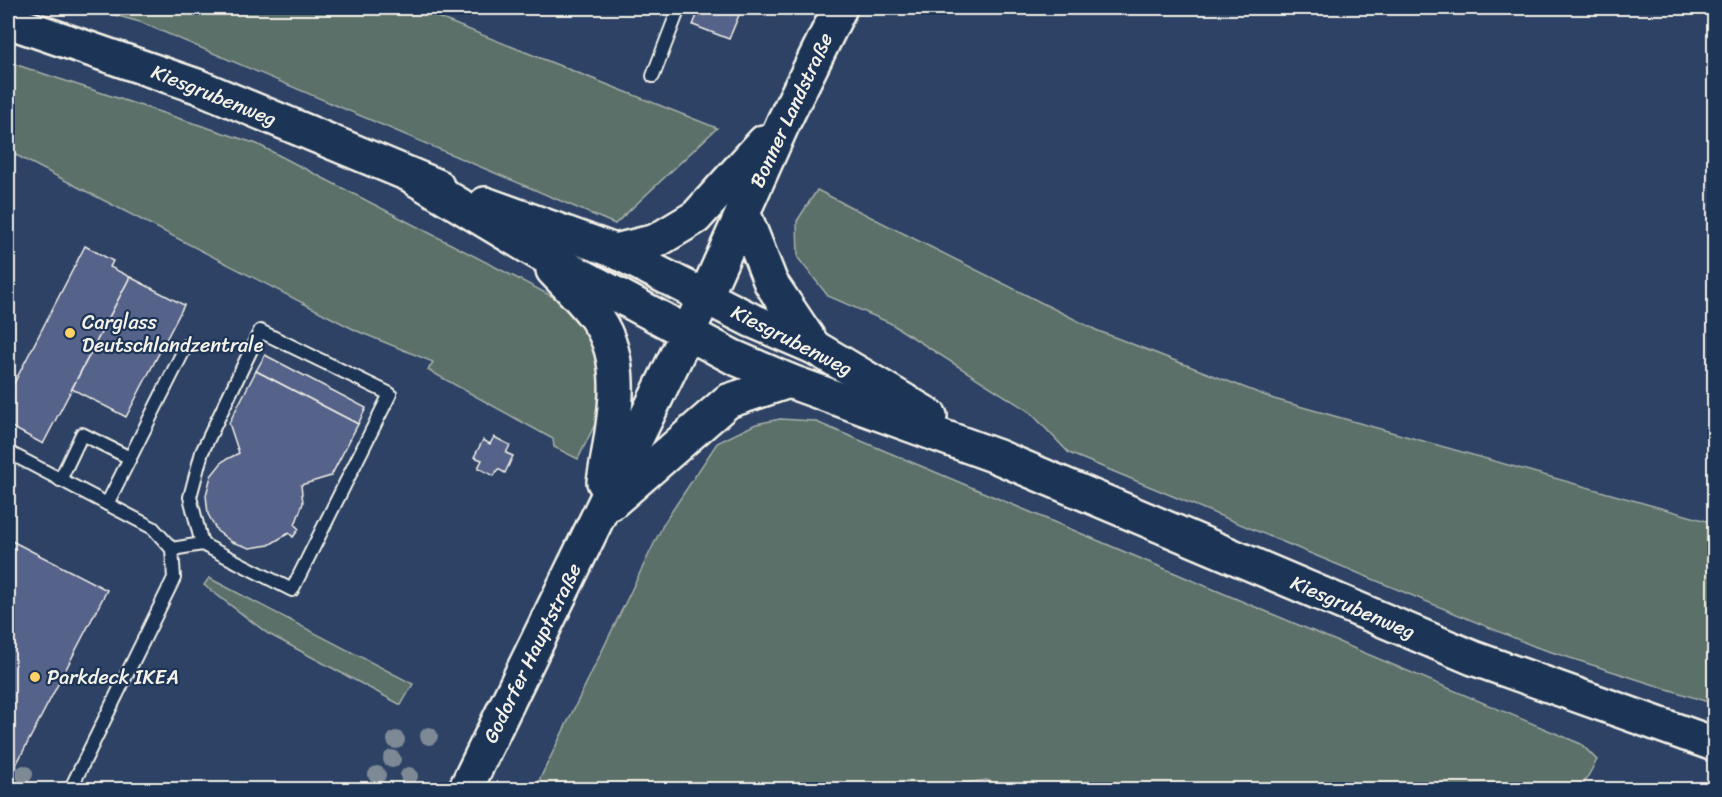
<svg xmlns="http://www.w3.org/2000/svg" width="1722" height="797" viewBox="0 0 1722 797" font-family="Sriracha,sans-serif">
  <rect width="100%" height="100%" fill="#2d4265"/>
  <filter id="ink" filterUnits="userSpaceOnUse"><feTurbulence type="fractalNoise" baseFrequency=".0167" numOctaves="2"/><feDisplacementMap in="SourceGraphic" scale="12" xChannelSelector="R" yChannelSelector="G"/><feConvolveMatrix kernelMatrix="1 2 1 2 8 2 1 2 1" color-interpolation-filters="sRGB"/></filter>
  <g filter="url(#ink)">
    <g fill="#5b6f6a" stroke="#a8b0a9" stroke-width="1.5">
      <path d="M89,8H429L427,13L717,128L615,224L140,22Z"/>
      <path d="M8,62L257,144L567,304L598,349L602,388L597,420L578,459L554,447L553,439L428,370L433,362L357,331L8,151Z"/>
      <path d="M817,190L1096,330L1274,399L1714,523V704L1536,647L1069,453L1030,412L890,323L828,296L798,258L797,221Z"/>
      <path d="M780,419L814,421L1581,744L1597,760L1580,790H1004L987,780L908,790L535,789L664,523L717,443L756,424Z"/>
      <path d="M209,578L413,684L401,705L267,633L204,585Z"/>
    </g>
    <g fill="#556289" stroke="#f4f1e8" stroke-width="1.5">
      <path d="M700,8H742L729,39L693,25Z"/>
      <path d="M8,209L15,213L8,228Z"/>
      <path d="M85,246L113,261L110,267L130,277L43,444L8,425V389L10,391Z"/>
      <path d="M130,277L184,305L126,417L72,389Z"/>
      <path d="M265,355L366,408L358,424L256,371Z"/>
      <path d="M256,371L358,424L331,476L301,485L303,503L295,525L299,529L293,537L289,533L269,545L250,548L232,542L217,531L208,514L206,495L211,476L223,461L239,453L229,423Z"/>
      <path d="M494,437L510,445L506,453L513,456L505,473L498,469L494,476L478,468L482,460L474,457L483,440L490,444Z"/>
      <path d="M8,539L107,590L15,767L8,763Z"/>
    </g>
    <g fill="none" stroke-linecap="round" stroke-linejoin="round">
      <defs>
        <g id="service">
          <path d="M653,76L679,8"/>
          <path d="M8,452L153,528L172,549L174,578L70,790"/>
          <path d="M60,480L82,434L130,458"/>
          <path d="M107,504L186,346"/>
          <path d="M172,549L202,544L292,590L390,394L260,331L202,452L190,497L202,544"/>
        </g>
        <g id="secondary">
          <path d="M8,21L197,86L437,186"/>
          <path d="M416,179L539,253L733,357L789,381L996,456L1473,658L1714,744"/>
          <path d="M485,204L615,251L751,320L814,347L930,416"/>
          <path d="M743,212L771,283L814,347"/>
          <path d="M615,251L656,241L696,217L764,142"/>
          <path d="M553,270C568,286 584,301 597,319C630,366 612,429 604,482"/>
          <path d="M611,503L728,401L789,381"/>
          <path d="M465,790L705,297L784,121L840,8"/>
        </g>
      </defs>
      <use href="#service" stroke="#f4f1e8" stroke-width="16"/>
      <use href="#secondary" stroke="#f4f1e8" stroke-width="38"/>
      <use href="#service" stroke="#1d3557" stroke-width="12"/>
      <use href="#secondary" stroke="#1d3557" stroke-width="33"/>
    </g>
    <g fill="#7d8a95">
      <circle cx="429" cy="736" r="9"/>
      <circle cx="396" cy="740" r="9"/>
      <circle cx="392" cy="759" r="9"/>
      <circle cx="24" cy="774" r="9"/>
      <circle cx="377" cy="775" r="9"/>
      <circle cx="409" cy="776" r="9"/>
    </g>
  </g>
  <g fill="#ffd166" stroke="#1d3557" stroke-width="2">
    <circle cx="70" cy="333" r="6"/>
    <circle cx="35" cy="677" r="6"/>
  </g>
  <g text-anchor="middle" stroke-width="4.5" stroke-linejoin="round" paint-order="stroke">
    <g font-size="20" fill="#f4f1e8" stroke="#1d3557">
      <text transform="translate(214 95) rotate(22)" y="7">Kiesgrubenweg</text>
      <text transform="translate(791 110) rotate(-65)" y="7">Bonner Landstraße</text>
      <text transform="translate(792 340) rotate(27)" y="7">Kiesgrubenweg</text>
      <text transform="translate(1353 607) rotate(23)" y="7">Kiesgrubenweg</text>
      <text transform="translate(532 653) rotate(-64)" y="7">Godorfer Hauptstraße</text>
    </g>
    <g font-size="20" fill="#f4f1e8" stroke="#1d3557" text-anchor="start">
      <text x="82" y="329">Carglass<tspan x="82" dy="23">Deutschlandzentrale</tspan></text>
      <text x="47" y="684">Parkdeck IKEA</text>
    </g>
  </g>
  <rect width="1722" height="797" fill="none" stroke="#1d3557" stroke-width="30"/>
  <rect x="15" y="15" width="1692" height="767" fill="none" stroke="#f4f1e8" stroke-width="2" filter="url(#ink)"/>
</svg>
